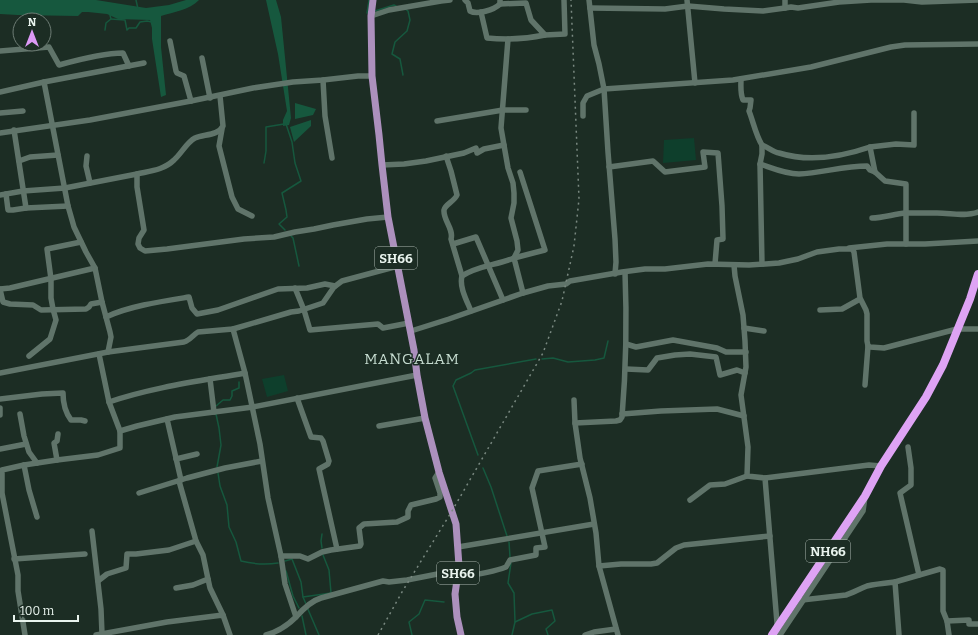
<svg xmlns="http://www.w3.org/2000/svg" width="978" height="635" viewBox="0 0 978 635" font-family="Bitter,serif">
  <rect width="100%" height="100%" fill="#1c2d24"/>
  <g fill="#0e3f2c">
    <path d="M694,138L696,160L663,163L664,140Z"/>
    <path d="M284,375L288,391L267,397L262,379Z"/>
  </g>
  <g fill="#16583e">
    <path d="M0,0H96L146,8L169,5L186,0H199C189,10 174,12 161,16V47L166,95L161,97L152,39V28L150,20L118,19L107,14L88,12H82L78,16L18,15L0,14Z"/>
    <path d="M266,0H276L281,17L291,118L289,125L283,126V120L287,111L278,54Z"/>
    <path d="M295,103L316,109L313,115L295,119Z"/>
    <path d="M311,120V126L294,142L290,127Z"/>
  </g>
  <g fill="none" stroke-linecap="round" stroke-linejoin="round">
    <g stroke="#16583e" stroke-width="1.5">
      <path d="M136,0L138,9"/>
      <path d="M375,11L394,5L396,6"/>
      <path d="M367,13L369,0"/>
      <path d="M111,19L125,20L127,30L129,28H136L140,22L147,21L152,22"/>
      <path d="M105,30L106,23L111,19L110,15"/>
      <path d="M403,75L400,59L392,54L395,42L407,31L410,20L408,11L405,9"/>
      <path d="M264,163L266,151V127L284,124"/>
      <path d="M285,230L279,224L287,217L286,210L282,193L301,181L295,163L292,142L286,124"/>
      <path d="M291,236L293,238L299,266"/>
      <path d="M542,359L553,358L568,362L595,360L604,358L608,341"/>
      <path d="M216,406L223,400H230L232,396V391L239,388V382"/>
      <path d="M216,414L219,428L221,445L217,467"/>
      <path d="M478,455L453,386L456,380L471,373L475,370L536,359"/>
      <path d="M483,468L491,487L507,536"/>
      <path d="M218,473L220,486L227,505L229,527L236,542L241,561C253,564 265,565 278,563"/>
      <path d="M322,534L321,541L322,548"/>
      <path d="M509,542L510,557"/>
      <path d="M285,561L292,559L301,582L303,597L306,604"/>
      <path d="M511,563L508,583L514,593L515,622L512,635"/>
      <path d="M286,571L293,596L299,608"/>
      <path d="M303,597L331,593L329,570L323,555"/>
      <path d="M307,607L319,635"/>
      <path d="M302,616L306,635"/>
      <path d="M515,622L532,614L552,610L555,621L546,629L548,635"/>
      <path d="M412,635L409,622L419,614L425,600L444,602"/>
    </g>
    <g stroke="#60746a" stroke-width="5.5">
      <path d="M465,0L468,3L470,11C477,15 494,10 500,4V0"/>
      <path d="M589,0L594,45L599,64L604,89L608,152L615,239L616,262L615,274"/>
      <path d="M687,0L695,83"/>
      <path d="M785,0V8"/>
      <path d="M500,4L526,3L531,20L545,35L565,34L564,0"/>
      <path d="M590,8L665,9L688,6L724,9L763,11L785,8L791,7L798,8L839,2L871,0H904L922,2L978,0"/>
      <path d="M481,12L487,38C506,40 526,39 545,35"/>
      <path d="M371,16L389,10L441,1L450,0"/>
      <path d="M170,41L176,71L177,73L184,76L191,101"/>
      <path d="M0,51L49,47L59,65C77,60 104,53 123,53L129,66"/>
      <path d="M202,58L210,98"/>
      <path d="M741,79C741,86 740,93 743,100H751L750,108L749,111C753,121 756,136 762,145V154L760,164L762,264"/>
      <path d="M323,80L325,116L332,158"/>
      <path d="M44,82L68,206L74,227L86,252L95,268L102,302L110,332L111,337L108,352"/>
      <path d="M0,92L44,82L144,63"/>
      <path d="M0,113L23,111"/>
      <path d="M583,116V103L587,96L604,89L733,80L811,67L891,47L905,45L978,44"/>
      <path d="M437,121L503,110H526"/>
      <path d="M222,129L219,146L232,197L238,209L252,216"/>
      <path d="M14,130L26,208"/>
      <path d="M0,133L90,120L191,101L253,88L293,82L323,80L358,76H372"/>
      <path d="M762,145C768,147 773,152 779,153C808,162 841,157 870,147L875,172"/>
      <path d="M870,147L896,144L914,145V113"/>
      <path d="M87,156L86,166L90,183"/>
      <path d="M446,156L451,171L457,195C454,202 445,204 444,210C443,220 454,229 451,239L462,276"/>
      <path d="M19,161L30,157L58,155"/>
      <path d="M760,164C772,168 785,174 799,174C821,173 844,166 867,166L870,170L875,172L885,181L906,184V244"/>
      <path d="M382,165L404,164L426,161L464,153L476,148L477,153L484,149L504,145"/>
      <path d="M609,167L653,161L665,172L705,167L703,152L718,153L722,206L723,239L717,240L715,264"/>
      <path d="M520,172L545,250L514,258L523,293"/>
      <path d="M137,174C150,171 164,170 174,160C181,154 187,142 195,138C204,134 218,136 223,126L220,96"/>
      <path d="M6,194L8,210H13L26,208L68,206"/>
      <path d="M0,195L23,191L65,188L137,174V187L144,230L139,238L138,244L140,248L145,251L167,249L244,239L274,237L295,232L314,229L333,225L367,219L388,217"/>
      <path d="M872,218C883,218 894,214 906,213C916,213 927,213 937,213C951,213 966,217 978,212"/>
      <path d="M453,244L476,237L503,300"/>
      <path d="M849,248L887,244H925L978,241"/>
      <path d="M734,265L735,276L743,315L745,341L746,367L741,395L748,447L747,476L765,478L778,635"/>
      <path d="M295,288L304,310L310,330L378,324L383,328L409,323"/>
      <path d="M0,289L3,302L10,304L33,305L41,310L86,309L89,307L91,304L102,302"/>
      <path d="M0,289L10,288L95,268"/>
      <path d="M820,310L842,309L860,299"/>
      <path d="M471,311C467,301 459,287 462,276C477,266 497,265 514,258L518,250L517,241L511,218L514,203V193L513,183L508,168L501,128L508,39"/>
      <path d="M106,317C129,306 164,301 189,297L192,308L197,314L218,310L278,289L307,288L325,284L335,286"/>
      <path d="M744,328L764,331"/>
      <path d="M233,329L245,373"/>
      <path d="M411,331L449,319L523,293L548,286L566,284L570,281L622,272L645,269H665L708,264L749,265L779,263L798,259L817,252L839,249H852L854,252L860,298L866,310L867,314V341L868,346L870,347L884,348L957,329H978"/>
      <path d="M626,344L636,347L673,340L717,348L726,352H746"/>
      <path d="M99,354L109,402L120,431"/>
      <path d="M29,356L50,339L56,320L53,309L51,298V279L47,249L81,242"/>
      <path d="M626,369L648,370L657,358L675,355L690,354L716,357L720,375L737,370L745,373"/>
      <path d="M0,373L108,352L184,342C190,340 193,335 198,332L233,329L291,312L299,311L323,303L334,287L342,281L398,266"/>
      <path d="M210,379L214,412"/>
      <path d="M865,385L868,346"/>
      <path d="M297,398L311,437L321,438L323,441L329,461L328,464L319,469L337,549"/>
      <path d="M0,399L42,394L63,393C63,403 65,412 71,420H81L85,421"/>
      <path d="M574,400L575,423L580,458L590,498L596,533L599,566L618,635"/>
      <path d="M109,402C153,387 200,381 245,373L260,444L268,498L281,556L285,584L296,617C288,625 277,632 266,635"/>
      <path d="M0,408V415"/>
      <path d="M20,414L24,436L29,452L37,463"/>
      <path d="M622,414L661,411L717,409L744,416"/>
      <path d="M167,419L181,480"/>
      <path d="M575,423L616,421L620,420L622,417C626,369 627,320 625,272"/>
      <path d="M379,426L425,418"/>
      <path d="M908,447L911,468V485L900,493L919,575"/>
      <path d="M0,449L26,444"/>
      <path d="M176,459L197,454"/>
      <path d="M57,460L54,443L57,441L58,434"/>
      <path d="M24,465L29,490L37,517"/>
      <path d="M765,478L869,465L881,466"/>
      <path d="M179,481L196,541L203,555L208,579L210,588L223,615"/>
      <path d="M139,493L187,478L225,468L262,461"/>
      <path d="M690,500L710,485L725,484L747,476"/>
      <path d="M92,531L101,609L102,634"/>
      <path d="M458,547L594,524"/>
      <path d="M281,556H300L308,559L322,552L331,550L360,546L361,544L359,528L364,524L397,522L408,517V511L411,505L436,499L440,497V493L435,478L439,472"/>
      <path d="M14,559L85,554"/>
      <path d="M599,566L621,564H651L657,563L676,548L684,545L770,536"/>
      <path d="M458,577C474,575 491,573 506,567L510,560L536,555V548L545,547L532,488L538,471L582,464"/>
      <path d="M98,581L107,574L126,568L127,554H136L169,550L196,541"/>
      <path d="M895,582L940,569L943,570V611L947,621L949,635"/>
      <path d="M176,588L193,585L208,579"/>
      <path d="M802,600L846,595C853,593 859,589 867,586C876,584 886,583 895,582L899,635"/>
      <path d="M296,617C303,609 311,601 321,598L383,581L389,582L407,580L458,570"/>
      <path d="M947,621L969,620V624H978"/>
      <path d="M25,635L18,591V575L2,493V470L24,465L57,460L98,455L120,448V431L137,426L175,417L253,407L417,375"/>
      <path d="M96,635L167,622L223,615L230,635"/>
      <path d="M585,635L594,632L616,629"/>
      <path d="M780,635L863,511L865,497"/>
    </g>
    <path stroke="#ac90bd" stroke-width="7" d="M373,0L371,16L372,76L379,135L382,165L388,217L414,350L417,375L425,418L439,472L456,524L459,566L455,594L457,617L461,635"/>
    <path stroke="#dea3f4" stroke-width="8" d="M772,635L865,496L881,466L926,397L943,365L970,299L978,274"/>
    <path stroke="#7a8981" stroke-width="1.5" stroke-dasharray="2 4" stroke-linecap="butt" d="M378,635L402,592L452,511L543,353L562,301L574,246L579,199L571,0"/>
  </g>
  <g text-anchor="middle" stroke-width="3" stroke-linejoin="round" paint-order="stroke">
    <g fill="#1c2d24" stroke="#acb8b1" stroke-width="1">
      <rect x="375" y="247" width="42" height="22" rx="3"/>
      <rect x="806" y="540" width="44" height="22" rx="3"/>
      <rect x="437" y="562" width="42" height="22" rx="3"/>
    </g>
    <g font-size="13" font-weight="bold" fill="#e9f4ee">
      <text x="396" y="263">SH66</text>
      <text x="828" y="556">NH66</text>
      <text x="458" y="578">SH66</text>
    </g>
    <g font-size="15" letter-spacing="1" fill="#c6dcd0" stroke="#1c2d24">
      <text x="412" y="364">MANGALAM</text>
    </g>
  </g>
  <g transform="translate(32 32)"><circle r="19" fill="#1c2d24" stroke="#6e7d75"/>
  <path d="M0-3L7 15L0 10L-7 15Z" fill="#dc99f5"/>
  <text y="-6" font-size="11" font-weight="bold" text-anchor="middle" fill="#e9f4ee">N</text>
  </g>
  <path d="M14 615v6h64v-6" fill="none" stroke="#e9f4ee" stroke-width="2"/>
  <text x="20" y="615" font-size="12" fill="#e9f4ee" stroke="#1c2d24" stroke-width="3" paint-order="stroke">100 m</text>
</svg>
